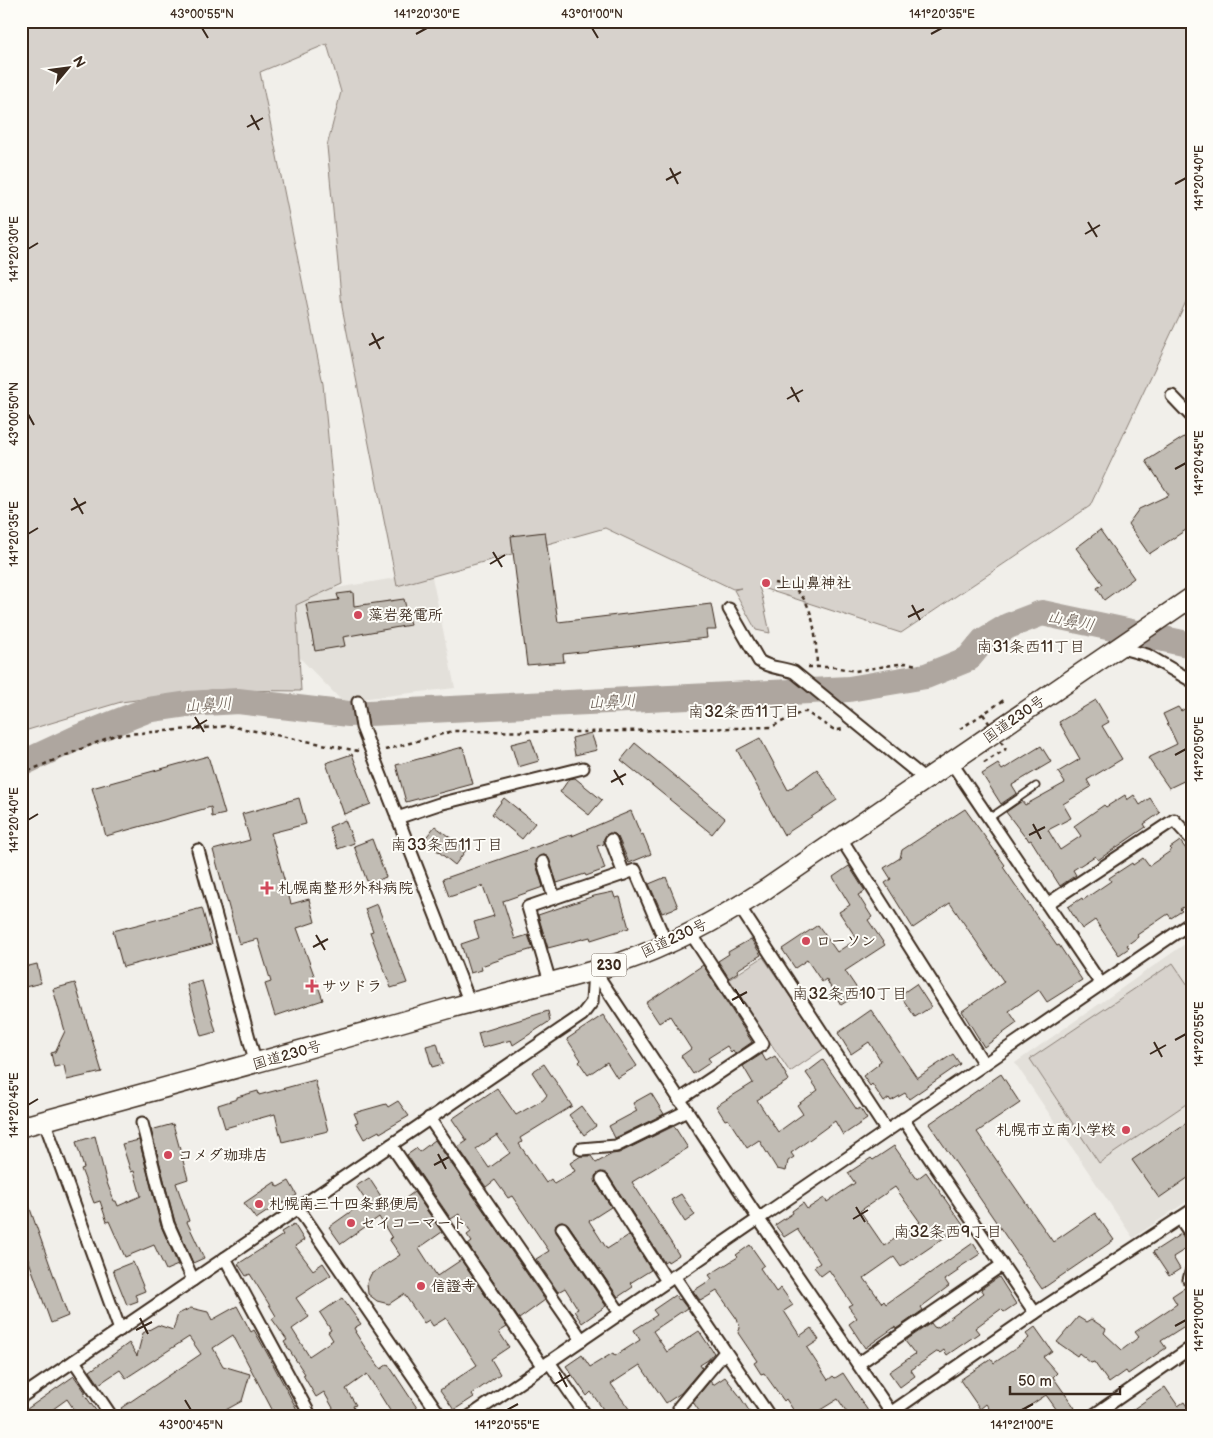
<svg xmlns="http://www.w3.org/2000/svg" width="1213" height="1438" viewBox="0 0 1213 1438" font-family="'Balsamiq Sans','Klee One',sans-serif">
  <rect width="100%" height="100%" fill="#f1efea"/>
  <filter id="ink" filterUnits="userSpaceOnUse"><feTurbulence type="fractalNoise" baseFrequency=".02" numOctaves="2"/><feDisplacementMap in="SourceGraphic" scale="10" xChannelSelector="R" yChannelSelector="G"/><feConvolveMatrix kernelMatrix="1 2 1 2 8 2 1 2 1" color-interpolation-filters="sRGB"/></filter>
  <g filter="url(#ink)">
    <g fill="#e3e0da">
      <path d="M431,572L455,688L342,701L297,655L289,596Z"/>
      <path d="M1192,939V1198L1133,1238L1015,1063Z"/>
    </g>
    <g fill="#d7d2cc" stroke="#897e75">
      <path d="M21,21H1192V289L1090,506L901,633L759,587L762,596L770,633L756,630L734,590L741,588L733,589L605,528L397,586L342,307L327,146L341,92L327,44L260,72L323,384L342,584L296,605L301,691L211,690L121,702L21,732Z"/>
      <path d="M763,957L825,1048L790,1072L728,980Z"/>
      <path d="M1173,963L1192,991V1100L1099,1163L1030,1059Z"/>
    </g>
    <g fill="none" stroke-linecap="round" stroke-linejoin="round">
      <path stroke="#aea69f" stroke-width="26" d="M21,764L79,737L147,710L188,704L238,701L349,714L849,689L926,676L968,659L983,641L1008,626L1042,613L1192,645"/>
    </g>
    <g fill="#c1bcb4" stroke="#3b2a1e" fill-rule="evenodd">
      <path d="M1192,432V526L1149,554L1128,524L1139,509L1169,495L1146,461Z"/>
      <path d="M1100,530L1134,578L1104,600L1097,588L1103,584L1076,548Z"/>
      <path d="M545,532L558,622L711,604L716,630H706L707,638L563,654L564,662L527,665L511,536Z"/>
      <path d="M353,592L354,606L404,599L410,625L343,637L345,646L315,651L306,604L339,600L337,594Z"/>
      <path d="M1096,700L1109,722L1102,726L1122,759L1087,780L1091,787L1063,804L1071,818L1048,830L1060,850L1081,836L1074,826L1104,805L1106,807L1125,795L1127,800L1134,795L1140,805L1150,798L1160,813L1144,824L1146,827L1098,860L1095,856L1073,870L1076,875L1060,886L1031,840L1029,841L1026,836L1025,837L1006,812L1022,801L1025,805L1065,783L1058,772L1080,759L1059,722Z"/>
      <path d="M1192,705V777L1169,788L1148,758L1177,744L1163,714L1178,707L1181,711Z"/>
      <path d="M591,733L597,750L575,755L572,738Z"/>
      <path d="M760,738L788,790L817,769L837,800L784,835L737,750Z"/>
      <path d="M531,739L539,761L518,767L511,744Z"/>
      <path d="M635,743L725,818L712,834L621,760Z"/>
      <path d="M1041,746L1051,762L1012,785L1017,793L1001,804L982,774L998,764L1002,770Z"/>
      <path d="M463,747L473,784L406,802L396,765Z"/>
      <path d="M352,754L371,804L344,814L326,763Z"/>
      <path d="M208,756L225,814L212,817L211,807L106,836L92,788Z"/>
      <path d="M575,778L602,800L589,815L560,792L569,779Z"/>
      <path d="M299,798L306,824L271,833L291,904L309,899L315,922L297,928L323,1000L275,1016L265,984L271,982L258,939L239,944L213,850L250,840L242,814Z"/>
      <path d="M504,798L535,823L522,839L492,814Z"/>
      <path d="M965,809L1005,865L1003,867L1057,946L1059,945L1082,980L1047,1002L1039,990L1009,1011L1017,1023L984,1047L962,1011L1004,982L950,903L913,928L885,883L891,879L884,868L900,858L902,850Z"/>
      <path d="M631,811L641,835L643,834L651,854L629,863L618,837L615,834L609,833L604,838V844L597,846L605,869L586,876L585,874L557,883L548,857L544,855L538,857L536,864L543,887L503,901L515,939L528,935L533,949L498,959L499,960L481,966L482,970L470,973L461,944L479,938L474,922L494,916L483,886L449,897L443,879L573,834L572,836Z"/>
      <path d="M345,820L354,843L338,849L329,827Z"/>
      <path d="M435,826L466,850L455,865L424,840Z"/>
      <path d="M372,839L386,877L368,884L354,846Z"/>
      <path d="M1180,841L1192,857V902L1180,909L1182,911L1171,918L1168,914L1137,935L1138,937L1127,945L1129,948L1119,955L1095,920L1082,929L1068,907L1082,898L1083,900L1111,881L1109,878L1132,863L1133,865L1143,858L1149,866L1172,850L1170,848Z"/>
      <path d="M849,866L865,891L858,895L872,917L868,920L885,945L845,971L860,993L841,1005L826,979L822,982L807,960L795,968L782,949L818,925L837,952L857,939L839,912L850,905L833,877Z"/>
      <path d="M666,877L678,907L662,913L649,884Z"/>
      <path d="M613,892L615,898L620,897L629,928L591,940L590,937L548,948L538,915L594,896Z"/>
      <path d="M377,904L407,983L391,988L370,932L373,931L365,909Z"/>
      <path d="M202,908L212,944L123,967L113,931Z"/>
      <path d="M751,939L761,955L737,970L738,972L729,978L718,961L729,954L728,952Z"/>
      <path d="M37,964L41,983L25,987L21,968Z"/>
      <path d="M703,965L752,1042L735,1054L733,1050L731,1052L727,1046L708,1058L711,1062L693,1074L681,1056L691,1049L670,1016L659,1023L646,1003Z"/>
      <path d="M202,981L216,1032L201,1036L187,985Z"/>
      <path d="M75,983L102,1072L67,1080L64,1065L54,1067L51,1053L55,1052L65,1031L53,989Z"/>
      <path d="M916,984L931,1007L915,1017L900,995Z"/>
      <path d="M871,1010L917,1078L953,1054L960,1064L909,1099L905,1093L891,1101L889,1098L884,1102L872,1084L870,1086L863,1076L879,1064L878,1063L881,1061L869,1042L851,1054L838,1033Z"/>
      <path d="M548,1011L550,1021L513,1045L511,1040L482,1048L478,1033Z"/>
      <path d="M603,1015L637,1066L617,1078L607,1062L588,1075L579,1062L581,1060L567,1039Z"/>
      <path d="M437,1043L443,1064L432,1067L426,1046Z"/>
      <path d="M762,1054L766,1061L775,1056L789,1080L757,1100L778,1132L803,1114L797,1105L818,1090L806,1073L823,1060L857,1110L860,1108L867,1119L843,1135L835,1121L791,1153L794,1157L788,1161L786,1171L777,1169L759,1140L747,1148L728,1119L725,1120L716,1106L753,1083L743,1066Z"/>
      <path d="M544,1064L572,1106L520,1138L522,1142L519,1144L546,1183L551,1179L554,1184L575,1171L570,1163L581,1156H591L596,1163L612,1154L619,1153L674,1126L688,1148L632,1182L679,1255L668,1262L667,1260L664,1262L608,1175L601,1172L595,1176L596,1183L611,1207L589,1221L607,1249L629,1235L651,1270L630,1283L633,1287L618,1297L568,1224L562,1221L556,1224V1232L606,1306L582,1323L574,1311L578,1309L565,1288L558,1292L536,1259L549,1251L512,1196L508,1198L495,1180L486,1187L458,1147L467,1141L452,1119L497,1088L516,1115L543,1100L547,1095L532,1072ZM497,1135L510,1153L489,1168L476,1149Z"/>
      <path d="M1001,1074L1020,1103L977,1132L1053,1242L1095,1213L1114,1240L1042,1289L929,1124Z"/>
      <path d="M315,1080L328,1131L282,1142L275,1114L225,1128L218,1105L237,1099V1097L258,1091L259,1095Z"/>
      <path d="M651,1093L664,1114L615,1138L609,1126L637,1111L633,1103Z"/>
      <path d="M398,1101L409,1116L380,1133L379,1131L364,1139L355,1123L358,1122L354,1113L386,1104L388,1107Z"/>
      <path d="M581,1106L596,1126L584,1135L569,1115Z"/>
      <path d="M1192,1119V1175L1159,1198L1132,1160Z"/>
      <path d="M173,1124L188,1179L176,1183L189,1221L187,1222L204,1258L193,1263L175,1222L151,1130Z"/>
      <path d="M95,1136L106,1180L114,1201H116L118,1206L141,1196L134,1171L131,1172L122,1144L139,1140L161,1226L178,1265L166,1270L154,1245L125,1257L109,1221L107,1222L100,1201L94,1203L81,1169L84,1168L76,1142Z"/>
      <path d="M435,1140L545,1300L519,1319L468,1245L472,1242L467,1235L471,1232L459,1214L451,1219L407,1155L417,1148L419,1152Z"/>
      <path d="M894,1146L917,1179L926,1172L963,1225L901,1267L894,1257L864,1278L882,1303L884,1301L886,1304L973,1243L980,1254L957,1269L958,1271L945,1280L949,1286L921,1307L923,1310L896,1329L895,1327L865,1348L849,1324L857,1318L848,1306L852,1304L829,1270L821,1276L814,1267L820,1263L797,1229L784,1237L775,1225L793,1213L792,1211L803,1203L807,1209L824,1198L827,1202L855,1183L848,1173L871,1158L873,1160ZM895,1187L920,1222L884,1246L860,1211Z"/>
      <path d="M369,1178L390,1210L414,1192L442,1232L419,1248L437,1276L461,1260L507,1327L499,1332L509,1347L491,1359L500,1374L472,1394L474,1397L454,1410L440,1390L477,1365L446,1318L433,1326L429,1320L424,1323L404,1294L389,1304L377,1301L368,1294L367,1283L371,1274L400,1255L389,1239L392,1238L379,1217L341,1244L329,1227L366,1201L356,1186Z"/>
      <path d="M289,1181L297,1195L278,1206L277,1205L256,1219L244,1203L275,1182L278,1187Z"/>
      <path d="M21,1189H23L68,1316L51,1323L21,1239Z"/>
      <path d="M681,1194L695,1215L685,1222L671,1200Z"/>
      <path d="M294,1224L304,1240L295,1246L313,1270L323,1263L331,1275L296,1298L309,1317L292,1329L309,1356L333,1340L328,1332L331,1330L320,1313L342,1298L361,1324L354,1328L356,1332H355L368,1352L381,1369L388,1364L423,1417H394L367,1374L346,1389L356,1405L353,1406L355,1411L346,1417H338L324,1392L316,1397L303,1375L305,1374L284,1342L287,1340L272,1319L276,1316L267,1301L250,1274L246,1276L238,1264L283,1235L281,1232Z"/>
      <path d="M1181,1234L1189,1247L1173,1257L1180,1269L1169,1276L1153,1252Z"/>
      <path d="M750,1245L764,1265L760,1268L776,1292L781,1288L793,1305L784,1311L800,1336L811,1328L819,1340L807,1348L828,1380L833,1376L835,1378L843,1373L872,1417H850L838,1399L817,1412L820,1417H798L786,1399L784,1401L764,1373L761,1374L754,1363L757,1361L738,1333L740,1328L737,1319L717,1291L702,1300V1299L700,1300L693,1291L712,1279L709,1275L738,1257L736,1255Z"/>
      <path d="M133,1262L145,1291L135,1295L138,1301L127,1305L113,1270Z"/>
      <path d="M999,1277L1016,1304L1004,1312L1001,1309L975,1328L979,1333L947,1355L944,1350L940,1353L938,1351L911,1370L915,1376L900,1387L889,1372L915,1354L905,1341L931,1323L934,1327L937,1328L984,1293L981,1289Z"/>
      <path d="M1184,1288L1192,1300V1340L1183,1327L1161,1341L1166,1348L1128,1374L1126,1371L1109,1383L1094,1362L1091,1363L1079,1353L1077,1356L1057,1342L1078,1317L1086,1322L1091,1319L1106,1329L1104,1333L1122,1350L1139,1337L1135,1332L1177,1304L1172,1296Z"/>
      <path d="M675,1295L679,1300L680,1299L687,1308L653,1331L667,1352L699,1331L714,1353L708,1360L700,1365L702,1368L681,1393L666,1403L640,1365L611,1384L635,1417H605L607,1415L591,1392L587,1396L566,1366L582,1355L590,1367L613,1353L615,1356L640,1340L634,1330L657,1315L653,1310Z"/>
      <path d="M237,1306L251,1332L254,1330L267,1353L301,1417H276L233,1335L213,1348L223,1366L250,1374L242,1401L213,1417H127L121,1408L201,1354L189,1337L126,1378L120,1370L99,1384L90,1371L129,1343L137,1356L143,1333L158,1325L173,1330L178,1314L191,1308L208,1312L212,1320Z"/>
      <path d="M1035,1327L1052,1351L1043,1357L1057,1373L1053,1377L1075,1408L1062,1417L1046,1395L1022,1411L1025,1417H995L986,1404L980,1409L960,1380L991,1359L994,1363L1018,1347L1029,1338L1026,1334Z"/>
      <path d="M74,1376L86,1393L84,1394L97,1412L90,1417H79L67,1399L49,1412L52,1417H33L27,1409Z"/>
      <path d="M725,1377L739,1395L753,1417H703L693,1402L710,1381L713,1385Z"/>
      <path d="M1165,1387L1178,1406L1184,1402L1192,1414V1417H1122Z"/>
    </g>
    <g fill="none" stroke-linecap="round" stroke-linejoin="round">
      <defs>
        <path id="service" d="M988,819L1036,786"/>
        <g id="minor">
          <path d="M1172,396L1192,417"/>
          <path d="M729,609L759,661C771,669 781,667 794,672L925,779"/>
          <path d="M1118,647L1147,655L1192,681"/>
          <path d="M358,702L362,727L470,1003"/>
          <path d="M951,762L1101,984"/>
          <path d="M397,818L439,804L583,768"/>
          <path d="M840,837L984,1064"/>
          <path d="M611,840L624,874"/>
          <path d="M198,850L256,1064"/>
          <path d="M543,862L554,898"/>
          <path d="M1047,904L1174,820L1192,840"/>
          <path d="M739,906L886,1130"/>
          <path d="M594,970L758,1218L894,1417"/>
          <path d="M550,982L528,907L624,874L635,870L666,943"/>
          <path d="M679,1100L763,1044L690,932"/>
          <path d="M429,1118L582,1340"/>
          <path d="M903,1119L1035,1313"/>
          <path d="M44,1120L120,1330"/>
          <path d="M142,1123L168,1224L193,1280"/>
          <path d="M391,1145L543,1367"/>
          <path d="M581,1149L616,1146L687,1111"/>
          <path d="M602,1179L667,1281"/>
          <path d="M298,1208L441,1417"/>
          <path d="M1180,1218L1192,1236"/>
          <path d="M562,1228L620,1313"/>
          <path d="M225,1258L311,1417"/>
          <path d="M1192,1269L1189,1280L1192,1283"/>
          <path d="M674,1276L770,1417"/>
          <path d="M74,1361L112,1417"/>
          <path d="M549,1362L587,1417"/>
          <path d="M858,1364L1002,1265"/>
          <path d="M21,1397L582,1015L592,1002L594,970"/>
          <path d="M886,1416L1035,1313L1192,1210"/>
          <path d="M469,1417L1192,922"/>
          <path d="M683,1417L679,1407L725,1352"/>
          <path d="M1091,1417L1192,1347"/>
        </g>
        <path id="trunk" d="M21,1127C163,1088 305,1050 447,1009C505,993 564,981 622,962C672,945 721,918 766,889L1192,597"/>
      </defs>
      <use href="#service" stroke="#3b2a1e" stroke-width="9"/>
      <use href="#minor" stroke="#3b2a1e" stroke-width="15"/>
      <use href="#trunk" stroke="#3b2a1e" stroke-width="22"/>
      <g stroke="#3b2a1e" stroke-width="2.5" stroke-dasharray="4 4" stroke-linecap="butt">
        <path d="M774,583C779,584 785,584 789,586C816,598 816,642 817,667"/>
        <path d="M808,667H834L855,671L905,663L919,665"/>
        <path d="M960,729L1004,700"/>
        <path d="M385,750L453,731L587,732L771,727L802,712H806L833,729L838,730L843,729"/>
        <path d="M984,763L1006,749"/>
        <path d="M21,774L115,735L229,726L358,751"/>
      </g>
      <use href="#service" stroke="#fdfcf7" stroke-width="5.5"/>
      <use href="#minor" stroke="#fdfcf7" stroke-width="11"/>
      <use href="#trunk" stroke="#fdfcf7" stroke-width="19"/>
      <path stroke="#3b2a1e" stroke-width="2.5" stroke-dasharray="4 4" stroke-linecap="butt" d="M983,714L1006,749"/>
    </g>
  </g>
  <path fill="none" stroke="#3b2a1e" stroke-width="2" d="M202,28L208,38M592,28L598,38M416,34L427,28M931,34L942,28M251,115L259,130M247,127L263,118M670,168L678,184M666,180L681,172M1175,184L1186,178M1088,222L1097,237M1085,234L1100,225M28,249L38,243M372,333L380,349M369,345L384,337M791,387L799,402M787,399L803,390M28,414L34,425M1175,469L1186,463M74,498L83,514M71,510L86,502M28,534L38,528M493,552L502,567M490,564L505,555M912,605L920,620M908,617L924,609M195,717L204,732M192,729L207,720M1175,755L1186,749M614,770L623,785M611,782L626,774M28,820L38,814M1033,824L1041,839M1029,835L1045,827M316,935L325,950M313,947L328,939M735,989L744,1004M732,1000L747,992M1175,1040L1186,1034M1154,1042L1162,1057M1150,1054L1166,1045M28,1105L38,1099M438,1154L446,1169M434,1165L449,1157M856,1207L865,1222M853,1219L868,1210M140,1318L148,1334M1175,1326L1186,1320M136,1330L152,1322M559,1372L567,1387M555,1384L570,1375M185,1400L191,1410M507,1410L518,1404M1022,1410L1033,1404"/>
  <g fill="#d1495b" stroke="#fdfcf7" stroke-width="2">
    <circle cx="766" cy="583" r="5"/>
    <circle cx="358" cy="615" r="5"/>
    <path d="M264.5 880.5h5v5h5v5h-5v5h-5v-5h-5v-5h5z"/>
    <circle cx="806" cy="941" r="5"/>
    <path d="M309.5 978.5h5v5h5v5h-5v5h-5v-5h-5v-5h5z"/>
    <circle cx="1126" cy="1130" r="5"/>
    <circle cx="168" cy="1155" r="5"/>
    <circle cx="259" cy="1204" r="5"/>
    <circle cx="351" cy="1223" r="5"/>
    <circle cx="421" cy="1286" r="5"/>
  </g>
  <g text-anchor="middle" stroke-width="4" stroke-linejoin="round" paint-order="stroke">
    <rect fill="#fdfcf7" stroke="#75695f" stroke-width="1" x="591.5" y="953.5" width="35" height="23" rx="4"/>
    <g font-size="14" font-weight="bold" fill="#3b2a1e">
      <text x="609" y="970">230</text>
    </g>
    <g font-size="15" font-weight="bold" fill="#3b2a1e" stroke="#fdfcf7" text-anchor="start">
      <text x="776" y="588">上山鼻神社</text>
      <text x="368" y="620">藻岩発電所</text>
      <text x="278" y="893">札幌南整形外科病院</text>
      <text x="816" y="946">ローソン</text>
      <text x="322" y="991">サツドラ</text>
      <text x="1116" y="1135" text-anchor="end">札幌市立南小学校</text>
      <text x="178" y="1160">コメダ珈琲店</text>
      <text x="269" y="1209">札幌南三十四条郵便局</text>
      <text x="361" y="1228">セイコーマート</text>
      <text x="431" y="1291">信證寺</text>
    </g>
    <g font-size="15" fill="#3b2a1e" stroke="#fdfcf7">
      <text transform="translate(1014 719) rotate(-35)" y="5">国道230号</text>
      <text transform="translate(674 938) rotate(-25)" y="5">国道230号</text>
      <text transform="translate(287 1055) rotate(-16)" y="5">国道230号</text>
    </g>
    <g font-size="16" font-style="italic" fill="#63554b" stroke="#fdfcf7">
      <text transform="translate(1071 620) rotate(11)" y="6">山鼻川</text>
      <text transform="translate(612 701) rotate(-3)" y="6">山鼻川</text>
      <text transform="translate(208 704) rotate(-4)" y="6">山鼻川</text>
    </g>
    <g font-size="16" fill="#3b2a1e" stroke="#fdfcf7">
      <text x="1031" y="652">南31条西11丁目</text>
      <text x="744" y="717">南32条西11丁目</text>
      <text x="447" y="850">南33条西11丁目</text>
      <text x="850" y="999">南32条西10丁目</text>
      <text x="948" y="1237">南32条西9丁目</text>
    </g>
  </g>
  <rect width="1213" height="1438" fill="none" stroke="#fdfcf7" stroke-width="55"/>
  <g transform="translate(68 68) rotate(61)" stroke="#fdfcf7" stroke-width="4" paint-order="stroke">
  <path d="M0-4L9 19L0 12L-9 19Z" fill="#3b2a1e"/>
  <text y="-8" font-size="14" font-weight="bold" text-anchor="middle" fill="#3b2a1e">N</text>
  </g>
  <path d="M1010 1386v8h110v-8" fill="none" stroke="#3b2a1e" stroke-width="2.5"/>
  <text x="1018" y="1386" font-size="15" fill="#3b2a1e" stroke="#fdfcf7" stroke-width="4" paint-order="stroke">50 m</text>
  <rect x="28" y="28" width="1158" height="1382" fill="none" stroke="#3b2a1e" stroke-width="2"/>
  <g font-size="12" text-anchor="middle" fill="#3b2a1e">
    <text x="202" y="18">43°00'55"N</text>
    <text x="427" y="18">141°20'30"E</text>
    <text x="592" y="18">43°01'00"N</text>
    <text x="942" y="18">141°20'35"E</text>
    <text transform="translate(1199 178) rotate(-90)" y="4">141°20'40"E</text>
    <text transform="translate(14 249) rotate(-90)" y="4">141°20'30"E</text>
    <text transform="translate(14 414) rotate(-90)" y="4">43°00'50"N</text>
    <text transform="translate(1199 463) rotate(-90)" y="4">141°20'45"E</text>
    <text transform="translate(14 534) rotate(-90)" y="4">141°20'35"E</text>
    <text transform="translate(1199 749) rotate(-90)" y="4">141°20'50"E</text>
    <text transform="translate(14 820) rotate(-90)" y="4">141°20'40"E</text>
    <text transform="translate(1199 1034) rotate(-90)" y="4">141°20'55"E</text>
    <text transform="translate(14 1105) rotate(-90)" y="4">141°20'45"E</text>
    <text transform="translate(1199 1320) rotate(-90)" y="4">141°21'00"E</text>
    <text x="191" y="1429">43°00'45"N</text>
    <text x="507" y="1429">141°20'55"E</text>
    <text x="1022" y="1429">141°21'00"E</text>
  </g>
</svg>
